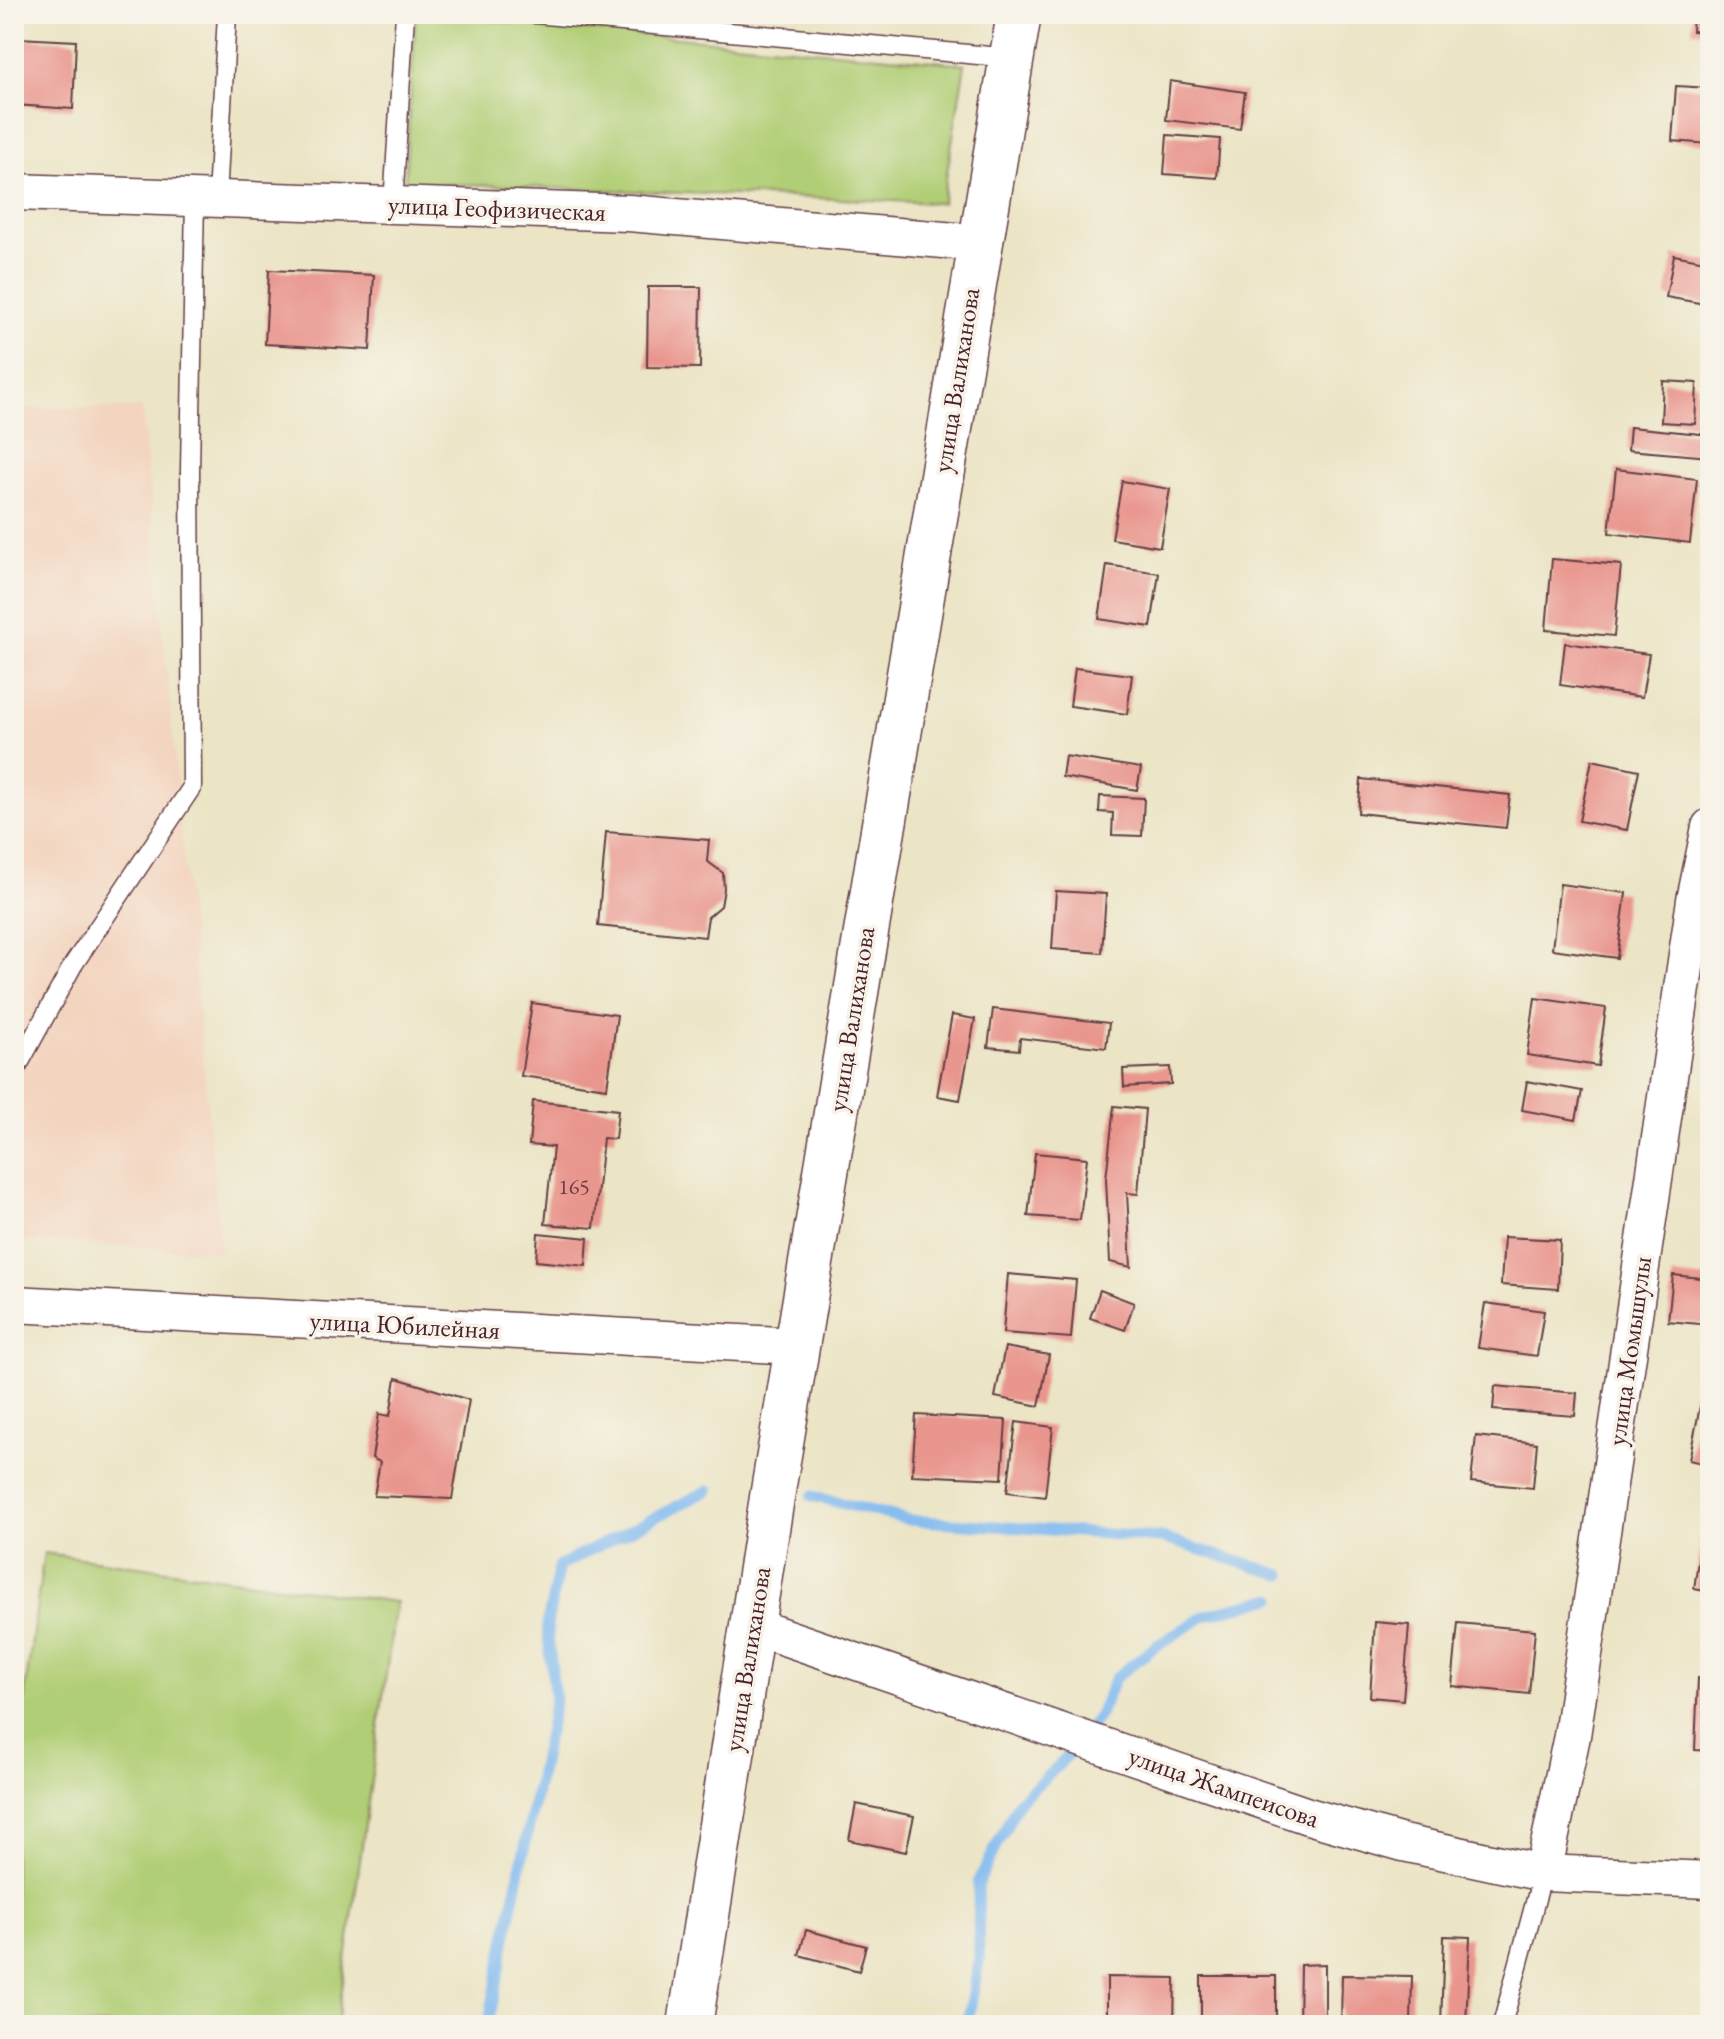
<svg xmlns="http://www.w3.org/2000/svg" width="1724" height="2039" viewBox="0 0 1724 2039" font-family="'EB Garamond',serif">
  <rect width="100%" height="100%" fill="#f7f3e8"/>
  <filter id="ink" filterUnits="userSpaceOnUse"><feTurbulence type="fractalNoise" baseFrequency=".0125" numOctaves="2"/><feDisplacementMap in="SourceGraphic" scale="16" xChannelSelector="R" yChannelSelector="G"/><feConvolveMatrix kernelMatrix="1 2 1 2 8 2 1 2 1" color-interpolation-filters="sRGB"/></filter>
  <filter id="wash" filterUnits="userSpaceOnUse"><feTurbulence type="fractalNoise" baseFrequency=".006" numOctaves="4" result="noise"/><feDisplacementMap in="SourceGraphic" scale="32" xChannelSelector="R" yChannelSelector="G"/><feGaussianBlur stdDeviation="1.8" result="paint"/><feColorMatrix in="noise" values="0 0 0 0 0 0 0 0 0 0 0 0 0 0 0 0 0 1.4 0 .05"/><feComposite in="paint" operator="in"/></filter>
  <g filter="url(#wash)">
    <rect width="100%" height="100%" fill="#ebe4c5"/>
    <path fill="#f3d4bf" d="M14,408H142L221,1252L14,1240Z"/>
    <g fill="#b0ce74" stroke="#7d7650" stroke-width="2">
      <path d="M416,14L965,64L942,203L405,182Z"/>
      <path d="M44,1553L396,1602L337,2025H14V1771Z"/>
    </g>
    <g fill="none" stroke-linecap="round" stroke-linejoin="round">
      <g stroke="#7fb9f0" stroke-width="11">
        <path d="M812,1496L909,1520L1162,1538L1282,1575"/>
        <path d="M488,2025L555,1700L547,1625L559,1566L709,1490"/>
        <path d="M967,2025L979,1961L978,1883L1019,1801L1058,1766L1099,1716L1115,1678L1156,1646L1206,1615L1273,1598"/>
      </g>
    </g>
    <g id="blocks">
      <g fill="#e9968e">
        <path d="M1193,14H1243V21Z"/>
        <path d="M1693,14H1710V32L1692,31Z"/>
        <path d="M18,38L76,41L73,109L15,105Z"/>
        <path d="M1170,81L1245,92L1240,129L1166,120Z"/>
        <path d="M1676,86L1710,88V144L1672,141Z"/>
        <path d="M1167,135L1220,139L1217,178L1164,174Z"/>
        <path d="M1674,255L1710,262V305L1666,297Z"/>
        <path d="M269,270L374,275L370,350L265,344Z"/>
        <path d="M648,287H701L700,368L647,367Z"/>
        <path d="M1663,381L1697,383L1695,424L1661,422Z"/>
        <path d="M1630,427L1710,435V457L1628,450Z"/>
        <path d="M1616,469L1697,479L1690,543L1609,533Z"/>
        <path d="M1122,481L1170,489L1160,547L1112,539Z"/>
        <path d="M1552,559L1621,565L1614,636L1546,630Z"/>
        <path d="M1107,565L1159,573L1151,627L1099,619Z"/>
        <path d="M1565,643L1649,654L1642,697L1560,685Z"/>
        <path d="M1075,668L1132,675L1127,714L1070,706Z"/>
        <path d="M1065,756L1141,768L1137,790L1062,777Z"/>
        <path d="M1592,760L1639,770L1627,830L1579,821Z"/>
        <path d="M1361,779L1510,795L1506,828L1358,813Z"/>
        <path d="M1100,796L1144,798L1142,836L1112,835L1113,813L1099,812Z"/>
        <path d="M606,832L709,840L707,861L723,873L724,889L721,906L708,917L705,937L598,926Z"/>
        <path d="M1560,884L1626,893L1617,958L1552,949Z"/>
        <path d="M1056,891L1106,894L1102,953L1052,949Z"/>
        <path d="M1535,998L1606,1008L1598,1066L1527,1055Z"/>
        <path d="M532,1003L617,1015L607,1088L521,1076Z"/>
        <path d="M993,1009L1109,1023L1106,1048L1020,1038L1019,1050L988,1047Z"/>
        <path d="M952,1015L975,1019L960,1100L937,1096Z"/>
        <path d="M1170,1067L1171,1084L1124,1087L1123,1069Z"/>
        <path d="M1527,1081L1582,1091L1576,1120L1522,1110Z"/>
        <path d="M533,1101L618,1110L615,1139L603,1138L594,1228L545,1224L553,1147L529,1145Z"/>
        <path d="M1114,1106L1145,1109L1138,1194L1127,1193L1131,1267L1110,1262L1106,1179Z"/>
        <path d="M1035,1153L1087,1158L1080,1220L1028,1216Z"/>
        <path d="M538,1233L588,1238L586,1266L536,1261Z"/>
        <path d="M1504,1237L1560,1240L1558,1289L1501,1285Z"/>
        <path d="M1008,1274L1076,1280L1071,1338L1003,1333Z"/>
        <path d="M1673,1275L1710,1279V1325L1668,1321Z"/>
        <path d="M1100,1290L1134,1303L1125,1330L1090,1318Z"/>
        <path d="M1485,1303L1544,1311L1537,1356L1478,1348Z"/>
        <path d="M1005,1347L1049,1355L1039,1406L995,1397Z"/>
        <path d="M396,1378L469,1400L452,1499L374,1496L380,1462L372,1458L379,1414L390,1416Z"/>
        <path d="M1495,1386L1577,1393L1575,1416L1493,1410Z"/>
        <path d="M1704,1387L1710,1388V1465L1689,1460Z"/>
        <path d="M916,1415L1006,1420L1002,1479L912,1475Z"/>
        <path d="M1016,1422L1053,1427L1045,1497L1007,1492Z"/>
        <path d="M1476,1436L1537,1443L1533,1488L1471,1482Z"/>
        <path d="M1708,1491H1710V1592L1694,1589Z"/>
        <path d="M1375,1622L1409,1625L1403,1700L1370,1697Z"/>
        <path d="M1458,1623L1535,1630L1529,1694L1452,1686Z"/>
        <path d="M1698,1678L1710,1679V1751L1695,1750Z"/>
        <path d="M856,1804L914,1816L906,1852L849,1840Z"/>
        <path d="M806,1930L866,1946L859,1971L799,1955Z"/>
        <path d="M1444,1936L1470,1937L1466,2025H1441Z"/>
        <path d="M1325,1964V2025H1299L1300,1965Z"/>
        <path d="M1342,1975L1412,1976L1411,2025H1341Z"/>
        <rect x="1201" y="1976" width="75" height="49"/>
        <path d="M1107,1977L1175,1978L1174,2025H1107Z"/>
      </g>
    </g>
  </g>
  <g filter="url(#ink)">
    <use href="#blocks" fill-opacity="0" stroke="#623d42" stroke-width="2"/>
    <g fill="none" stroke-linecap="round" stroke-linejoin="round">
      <defs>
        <g id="lane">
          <path d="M535,14L1011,58"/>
          <path d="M217,198L227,14"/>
          <path d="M393,205L405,14"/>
          <path d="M14,1073L73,965L192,787L190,470L195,198"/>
          <path d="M1502,2025L1543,1873"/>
        </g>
        <g id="street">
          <path d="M14,192L629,213L979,243"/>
          <path d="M14,1304L797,1346"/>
          <path d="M752,1626L1308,1816L1403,1843L1543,1873L1710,1880"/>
          <path d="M1543,1873L1572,1736L1695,900L1710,827"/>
        </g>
        <path id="secondary" d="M690,2025L773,1491L1019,14"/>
      </defs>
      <use href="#lane" stroke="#623d42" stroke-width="21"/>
      <use href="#street" stroke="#623d42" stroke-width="39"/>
      <use href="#secondary" stroke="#623d42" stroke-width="47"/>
      <use href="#lane" stroke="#fff" stroke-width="18"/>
      <use href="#street" stroke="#fff" stroke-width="36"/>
      <use href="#secondary" stroke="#fff" stroke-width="44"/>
    </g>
  </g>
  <g text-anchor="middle" stroke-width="7" stroke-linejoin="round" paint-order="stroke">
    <g font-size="22" fill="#723d44">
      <text x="574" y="1194">165</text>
    </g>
    <g font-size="26" fill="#4a1f2b" stroke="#f7f3e8">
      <text transform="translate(497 208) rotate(2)" y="9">улица Геофизическая</text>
      <text transform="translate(956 380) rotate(-81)" y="9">улица Валиханова</text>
      <text transform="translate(851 1019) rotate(-81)" y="9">улица Валиханова</text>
      <text transform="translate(405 1325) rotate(3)" y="9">улица Юбилейная</text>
      <text transform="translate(1629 1351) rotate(-82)" y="9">улица Момышулы</text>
      <text transform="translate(747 1659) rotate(-81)" y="9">улица Валиханова</text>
      <text transform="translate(1224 1787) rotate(19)" y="9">улица Жампеисова</text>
    </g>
  </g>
  <rect width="1724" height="2039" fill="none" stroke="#f7f3e8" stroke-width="48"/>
</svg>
